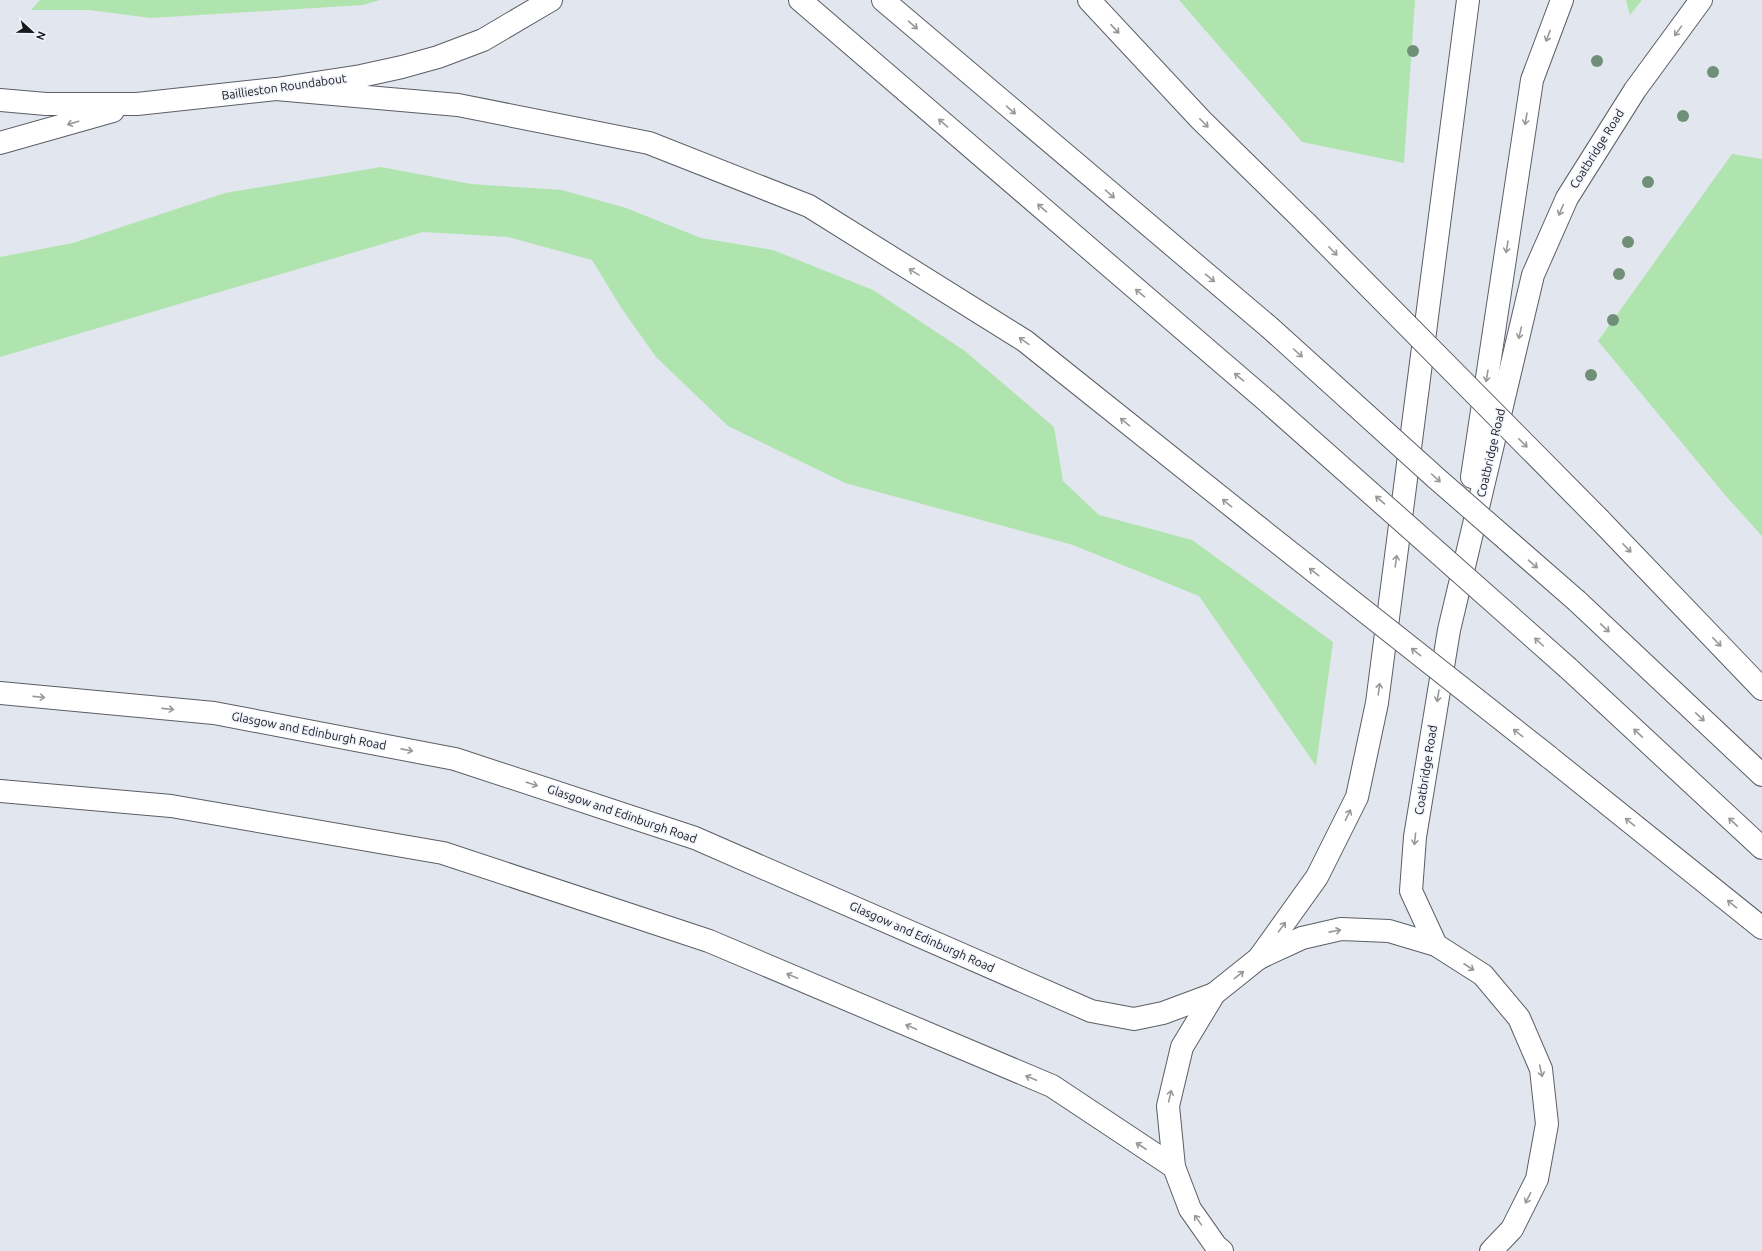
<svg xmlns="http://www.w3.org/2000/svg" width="1762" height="1251" viewBox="0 0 1762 1251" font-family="Ubuntu,sans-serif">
  <rect width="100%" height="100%" fill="#e2e6ee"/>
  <g fill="#b0e4af">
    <path d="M40,0H380L363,5L151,18L89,10H31Z"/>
    <path d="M1179,0H1415L1404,163L1302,142Z"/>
    <path d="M1626,0H1642L1630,15Z"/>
    <path d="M1732,154L1762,159V536L1725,495L1598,341Z"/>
    <path d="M381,167L471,184L562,190L626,208L701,238L773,250L873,290L965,351L1054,427L1063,481L1099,515L1192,540L1333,642L1316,766L1199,596L1073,545L845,483L728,426L656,357L622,309L592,260L508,237L423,232L0,357V257L73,243L225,193Z"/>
  </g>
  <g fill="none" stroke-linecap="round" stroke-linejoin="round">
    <defs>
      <g id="highway">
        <path d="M800,0L1269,403"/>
        <path d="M883,0L1269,327"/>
        <path d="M1089,0L1201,120L1306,223"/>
        <path d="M276,89L458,105L649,143L809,206L1025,341L1258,527"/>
        <path d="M0,100L46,104H137L276,89L361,76L402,67L438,57L483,40L551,0"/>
        <path d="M0,143L113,111"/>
        <path d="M1472,477L1532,80L1562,0"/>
        <path d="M1600,520L1762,689"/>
        <path d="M1577,601L1762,775"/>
        <path d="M1568,668L1762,848"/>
        <path d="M0,693L214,713L455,759L695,838L1091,1011L1134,1019L1163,1013L1214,994"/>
        <path d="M1549,757L1762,928"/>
        <path d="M0,791L171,806L443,853L709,941L1052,1086L1174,1167"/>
        <path d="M1436,945L1411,891L1415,837L1449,630L1533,275L1567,198L1635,90L1701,0"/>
        <path d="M1259,958L1317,877L1357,797L1377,703L1468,0"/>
        <path d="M1222,1251L1216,1246L1190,1209L1174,1167L1168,1106L1182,1047L1214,994L1259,958L1302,938L1341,929L1389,931L1436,945L1483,975L1519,1018L1541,1069L1547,1124L1537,1179L1512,1229L1491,1251"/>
      </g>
    </defs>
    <use href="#highway" stroke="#5b5e65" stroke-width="24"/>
    <use href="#highway" stroke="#fff" stroke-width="22"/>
    <defs>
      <g id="highway-bridge">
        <path d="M1306,223L1600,520"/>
        <path d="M1269,327L1436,478L1577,601"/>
        <path d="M1269,403L1568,668"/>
        <path d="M1258,527L1549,757"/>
      </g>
    </defs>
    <use href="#highway-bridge" stroke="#5b5e65" stroke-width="24" stroke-linecap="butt"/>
    <use href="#highway-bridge" stroke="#fff" stroke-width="22"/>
  </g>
  <g fill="#708f77">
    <circle cx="1413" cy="51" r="6"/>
    <circle cx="1597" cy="61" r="6"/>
    <circle cx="1713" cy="72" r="6"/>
    <circle cx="1683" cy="116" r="6"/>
    <circle cx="1648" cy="182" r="6"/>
    <circle cx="1628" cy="242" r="6"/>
    <circle cx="1619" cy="274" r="6"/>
    <circle cx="1613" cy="320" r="6"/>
    <circle cx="1591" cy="375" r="6"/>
  </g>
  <defs><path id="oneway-shaft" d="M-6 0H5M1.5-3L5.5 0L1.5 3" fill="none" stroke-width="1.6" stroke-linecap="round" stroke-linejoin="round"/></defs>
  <g stroke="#979899">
    <use href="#oneway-shaft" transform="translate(913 25) rotate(41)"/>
    <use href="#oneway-shaft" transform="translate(1115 29) rotate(47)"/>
    <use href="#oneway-shaft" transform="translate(1678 31) rotate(126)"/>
    <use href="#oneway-shaft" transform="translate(1548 36) rotate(111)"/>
    <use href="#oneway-shaft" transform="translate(1011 110) rotate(41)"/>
    <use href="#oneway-shaft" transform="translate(1526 119) rotate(99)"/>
    <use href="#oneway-shaft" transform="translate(73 123) rotate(164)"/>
    <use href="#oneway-shaft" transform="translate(943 123) rotate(-139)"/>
    <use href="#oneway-shaft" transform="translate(1204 123) rotate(45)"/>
    <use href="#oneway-shaft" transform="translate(1110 194) rotate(41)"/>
    <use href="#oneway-shaft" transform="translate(1042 208) rotate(-139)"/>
    <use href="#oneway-shaft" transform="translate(1561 210) rotate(113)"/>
    <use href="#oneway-shaft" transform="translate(1507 247) rotate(99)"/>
    <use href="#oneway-shaft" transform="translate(1333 251) rotate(45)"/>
    <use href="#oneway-shaft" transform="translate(914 272) rotate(-148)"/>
    <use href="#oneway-shaft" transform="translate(1210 278) rotate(40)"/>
    <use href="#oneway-shaft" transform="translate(1140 293) rotate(-140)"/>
    <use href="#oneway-shaft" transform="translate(1520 333) rotate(103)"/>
    <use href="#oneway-shaft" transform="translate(1024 341) rotate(-145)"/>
    <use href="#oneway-shaft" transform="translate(1298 353) rotate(42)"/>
    <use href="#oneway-shaft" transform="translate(1487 376) rotate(99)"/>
    <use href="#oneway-shaft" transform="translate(1239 377) rotate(-140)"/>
    <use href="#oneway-shaft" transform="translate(1125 422) rotate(-141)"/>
    <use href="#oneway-shaft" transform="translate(1523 443) rotate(45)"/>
    <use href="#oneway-shaft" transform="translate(1436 478) rotate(42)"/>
    <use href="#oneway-shaft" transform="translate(1380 500) rotate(-139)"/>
    <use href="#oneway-shaft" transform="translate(1227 503) rotate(-141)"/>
    <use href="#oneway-shaft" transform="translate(1627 548) rotate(46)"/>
    <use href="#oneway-shaft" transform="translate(1396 561) rotate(-82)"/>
    <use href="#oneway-shaft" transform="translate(1533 564) rotate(41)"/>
    <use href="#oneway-shaft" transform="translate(1314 572) rotate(-142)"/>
    <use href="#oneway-shaft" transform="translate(1605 628) rotate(43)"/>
    <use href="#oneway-shaft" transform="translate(1539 642) rotate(-138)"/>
    <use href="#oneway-shaft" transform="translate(1717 642) rotate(46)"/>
    <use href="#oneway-shaft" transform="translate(1416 652) rotate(-142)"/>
    <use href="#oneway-shaft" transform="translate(1379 689) rotate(-82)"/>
    <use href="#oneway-shaft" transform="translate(1438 696) rotate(99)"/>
    <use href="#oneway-shaft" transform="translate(39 697) rotate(6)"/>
    <use href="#oneway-shaft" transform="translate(168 709) rotate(6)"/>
    <use href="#oneway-shaft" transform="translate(1700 717) rotate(43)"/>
    <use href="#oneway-shaft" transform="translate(1518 733) rotate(-142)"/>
    <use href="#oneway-shaft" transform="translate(1638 733) rotate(-137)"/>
    <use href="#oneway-shaft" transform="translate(407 750) rotate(11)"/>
    <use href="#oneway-shaft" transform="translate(532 784) rotate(18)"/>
    <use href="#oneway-shaft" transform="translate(1348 815) rotate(-64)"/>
    <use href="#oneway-shaft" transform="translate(1630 822) rotate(-141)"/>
    <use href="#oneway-shaft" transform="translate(1733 822) rotate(-137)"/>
    <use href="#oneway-shaft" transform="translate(1415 839) rotate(96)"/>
    <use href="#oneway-shaft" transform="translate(1732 904) rotate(-141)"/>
    <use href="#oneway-shaft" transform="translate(1282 927) rotate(-54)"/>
    <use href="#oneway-shaft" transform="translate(1335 931) rotate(-11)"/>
    <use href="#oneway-shaft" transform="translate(1469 967) rotate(33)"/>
    <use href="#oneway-shaft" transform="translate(1239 975) rotate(-38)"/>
    <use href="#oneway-shaft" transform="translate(792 976) rotate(-157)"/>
    <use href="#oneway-shaft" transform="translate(911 1027) rotate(-157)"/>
    <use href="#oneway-shaft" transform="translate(1541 1071) rotate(77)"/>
    <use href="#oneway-shaft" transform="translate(1031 1078) rotate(-157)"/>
    <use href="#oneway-shaft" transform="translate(1170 1096) rotate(-77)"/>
    <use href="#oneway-shaft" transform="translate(1141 1146) rotate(-147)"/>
    <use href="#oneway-shaft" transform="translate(1528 1198) rotate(117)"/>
    <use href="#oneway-shaft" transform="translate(1198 1220) rotate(-125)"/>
  </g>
  <g text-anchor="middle" stroke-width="3" stroke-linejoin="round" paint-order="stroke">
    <g font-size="12" fill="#18191c" stroke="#f0f3fc">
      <text transform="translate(284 87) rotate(-8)" y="4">Baillieston Roundabout</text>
      <text transform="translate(1597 149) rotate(-58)" y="4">Coatbridge Road</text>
      <text transform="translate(1491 453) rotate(-77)" y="4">Coatbridge Road</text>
      <text transform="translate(309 731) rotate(11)" y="4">Glasgow and Edinburgh Road</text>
      <text transform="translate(1426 770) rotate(-81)" y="4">Coatbridge Road</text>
      <text transform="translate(622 814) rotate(19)" y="4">Glasgow and Edinburgh Road</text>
      <text transform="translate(922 937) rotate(24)" y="4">Glasgow and Edinburgh Road</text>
    </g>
  </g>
  <g transform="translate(32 32) rotate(112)" stroke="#f0f3fc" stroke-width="3" paint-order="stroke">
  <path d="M0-3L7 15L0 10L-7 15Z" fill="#18191c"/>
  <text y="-6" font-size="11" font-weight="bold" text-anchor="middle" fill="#18191c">N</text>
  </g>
</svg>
